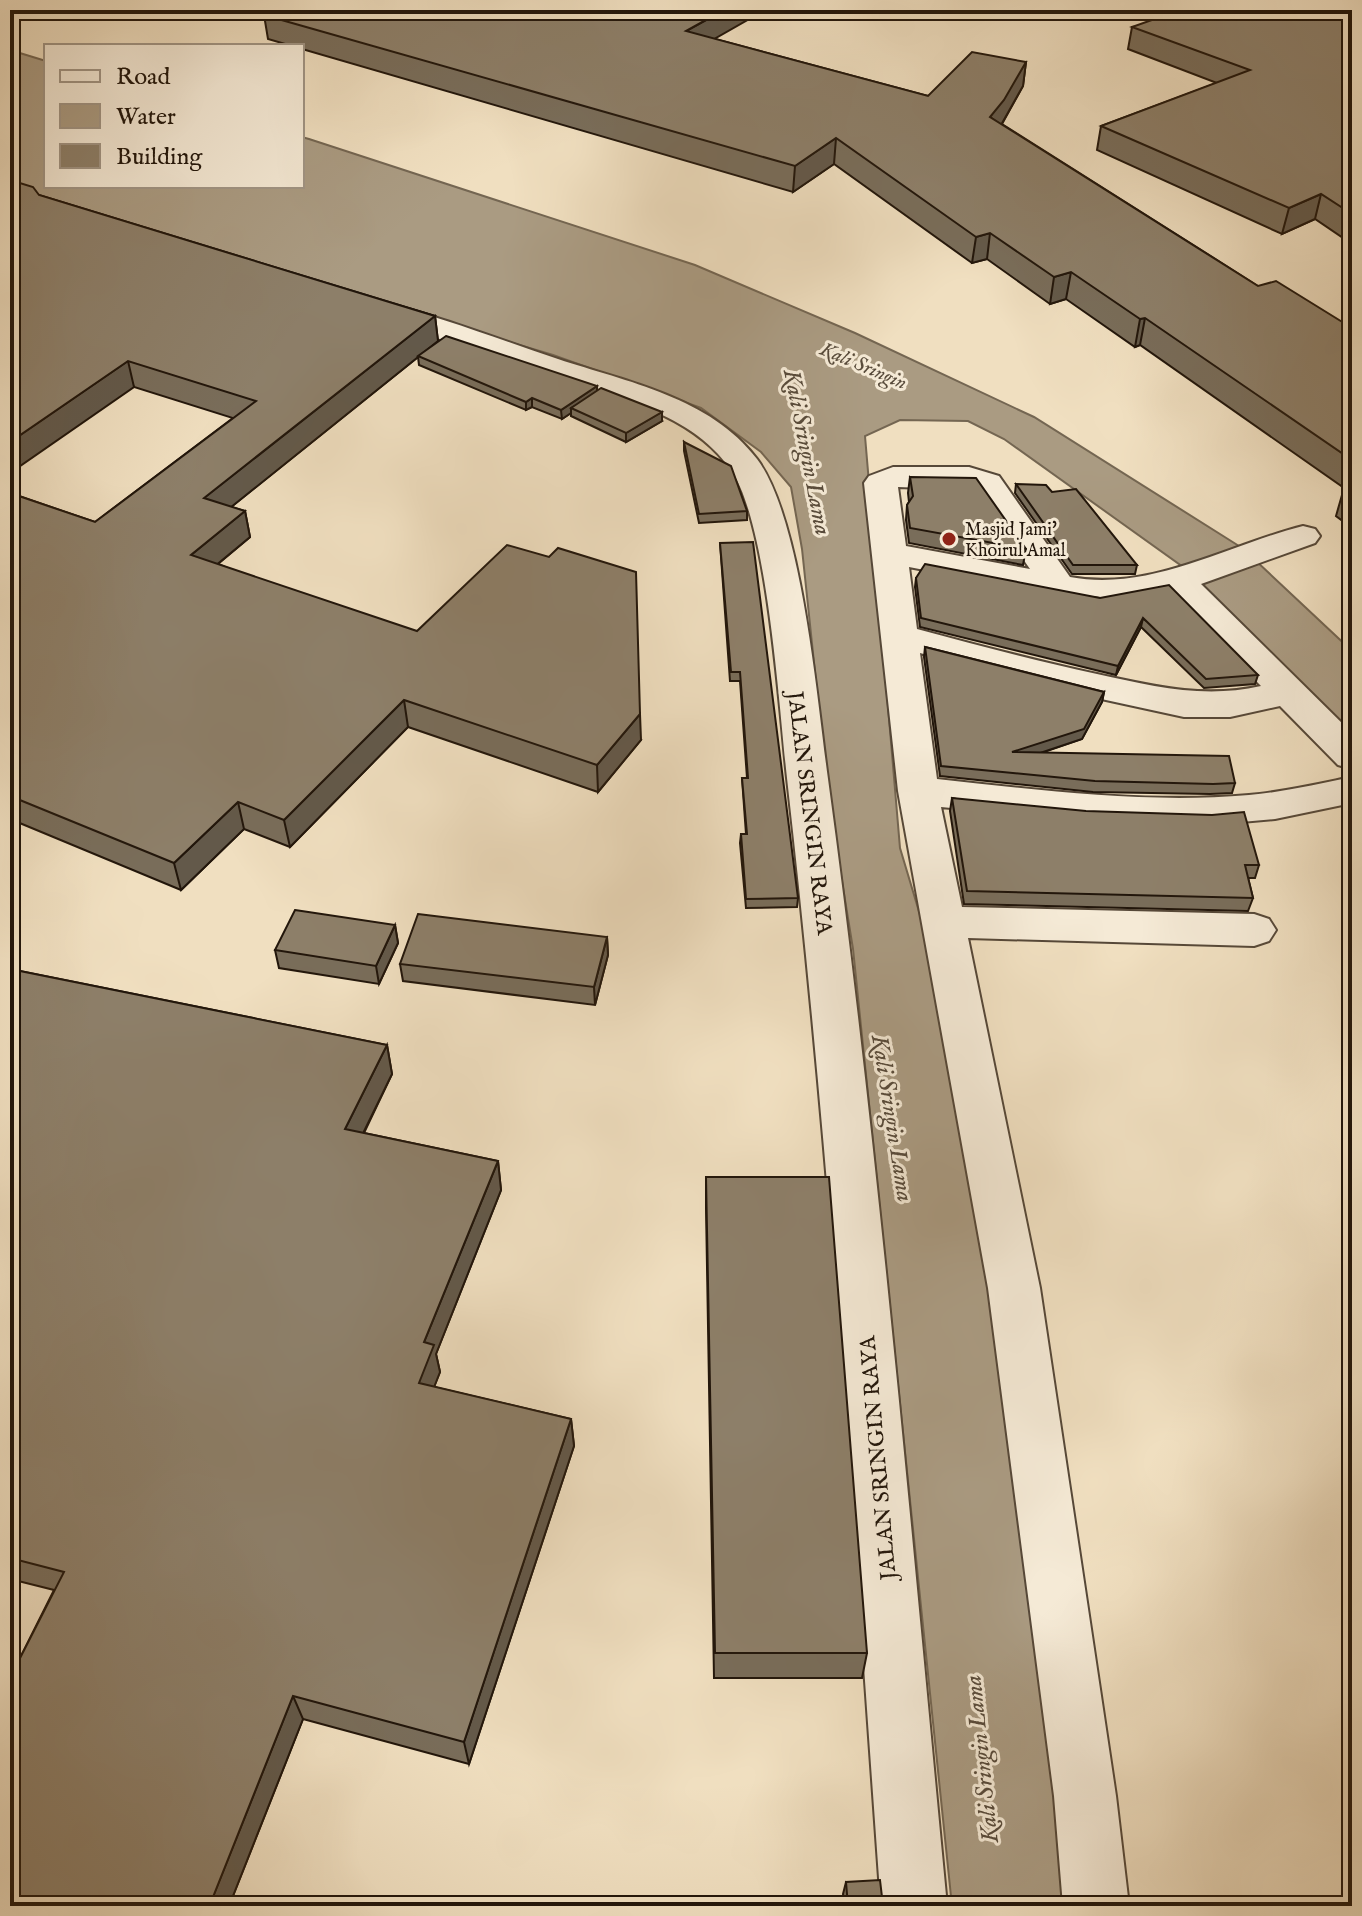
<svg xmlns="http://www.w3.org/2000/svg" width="1362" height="1916" viewBox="0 0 1362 1916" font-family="'IM FELL English',serif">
  <rect width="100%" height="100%" fill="#f0dfc0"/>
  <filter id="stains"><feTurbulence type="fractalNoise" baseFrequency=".0025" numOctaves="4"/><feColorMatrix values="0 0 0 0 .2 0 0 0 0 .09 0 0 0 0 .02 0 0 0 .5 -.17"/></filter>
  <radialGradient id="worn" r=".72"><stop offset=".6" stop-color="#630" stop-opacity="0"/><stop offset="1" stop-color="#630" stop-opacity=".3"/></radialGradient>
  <g fill="#aa9b82" stroke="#746652" stroke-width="2">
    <path d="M10,50L46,61V186H302V137L309,139L695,265L855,333L1034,417L1239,546L1186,569L1004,439L968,421L900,420L865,436L900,848L938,975L968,1123L1069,1906H952L853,949L828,795L802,549L791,487L761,452L701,408L553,355L176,242L10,187Z"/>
    <path d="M1255,560L1352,651V745L1196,580Z"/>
  </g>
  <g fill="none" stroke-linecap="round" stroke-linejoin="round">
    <defs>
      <g id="minor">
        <path d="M378,301C439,316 498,339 558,359C627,382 710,397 757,459C802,519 817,700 828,779C879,1154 911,1530 947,1906H881C854,1530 830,1153 787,778C779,707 768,524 731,470C689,408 600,394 535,371C479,352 424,333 368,316L363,310L368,304Z"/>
        <path d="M893,467H969L999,476L1070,577C1151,592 1227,545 1303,526L1315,529L1320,536L1315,543L1201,584L1352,733V769L1338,765L1280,706L1230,717H1184L1037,685L920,653L937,779C1040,790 1145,804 1249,795C1284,792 1318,784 1352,777V803L1275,819L1208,825L1083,821L941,807L962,907L1254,914L1269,919L1276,930L1269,941L1254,946L968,938L1040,1288L1116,1796L1129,1906H1063L1054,1796L988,1288L898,791L864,483L869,476ZM898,487L975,490L1030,569L906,546ZM909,567L1099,604L1168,591L1261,686C1203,699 1153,686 1097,674C1036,661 977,645 917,629Z"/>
      </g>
    </defs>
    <use href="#minor" stroke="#564838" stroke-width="4"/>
    <use href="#minor" fill="#f5ead6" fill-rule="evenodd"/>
  </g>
  <g fill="#796d5a" stroke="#22160b" stroke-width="2">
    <path d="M1352,10V244L1315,219L1282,234L1097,150L1101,126L1217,83L1128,49L1132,27Z"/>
    <path d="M264,15L715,39L928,96L1026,62L1023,86L1002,124L1258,286L1352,328V528L1336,516L1344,488L1140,345L1135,347L1066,299L1050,304L987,259L972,263L834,164L793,192L302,49V46H292L268,39Z"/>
    <path d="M39,195L435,316L438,341L597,390L662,421L626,442L571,416V413L562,419L532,407L526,410L419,365L418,357L231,507L245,511L250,537L218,564L641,740L598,792L408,727L290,847L244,829L181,890L10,819V493L95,522L233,418L134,387Z"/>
    <path d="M684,442L747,511V520L699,523L684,451Z"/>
    <path d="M910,477L1026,549L1023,565L909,543L906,520L907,505L909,502L908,493Z"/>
    <path d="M1016,484L1137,565L1135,574H1072L1015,493Z"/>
    <path d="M720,543L798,898L797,907L746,908L740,843L741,834H746L742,778H747L740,681H730Z"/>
    <path d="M916,578L1100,598L1258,675L1255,684L1204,688L1141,627L1116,675L920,627L915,587Z"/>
    <path d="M925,647L1104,692L1102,702L1082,739L1041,753L1235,783L1232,793L1210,794L1093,792L940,776L924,657Z"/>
    <path d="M952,798L1259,865L1255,878H1248L1253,898L1248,911L964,904L950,811Z"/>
    <path d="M395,925L398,943L379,984L279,968L275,950Z"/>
    <path d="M607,937L608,955L595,1005L403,981L400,964Z"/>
    <path d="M10,969L387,1045L392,1074L364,1133L498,1161L501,1190L436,1354L440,1372L434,1387L571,1419L574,1446L469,1764L303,1719L229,1906H10L16,1666L54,1590L10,1579Z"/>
    <path d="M706,1177L867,1653L862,1678H714L706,1208Z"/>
    <path d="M846,1882L882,1897L911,1906H845L843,1894Z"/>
  </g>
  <g fill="#63594a" stroke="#22160b" stroke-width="2">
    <path d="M724,10H765L686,55V31Z"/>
    <path d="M1026,62L1023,86L1001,125L990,117Z"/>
    <path d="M836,138L834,164L793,192L795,166Z"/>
    <path d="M1321,194L1315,219L1282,234L1289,208Z"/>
    <path d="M990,233L987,259L972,263L976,237Z"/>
    <path d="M1071,272L1066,299L1050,304L1054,277Z"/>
    <path d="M435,316L438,341L210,524L204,498Z"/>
    <path d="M1145,318L1140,345L1135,347L1140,319Z"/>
    <path d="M128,361L134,387L10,473V442Z"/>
    <path d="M597,386V395L571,408V413L562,419L561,410Z"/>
    <path d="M532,398V407L526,410V402Z"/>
    <path d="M662,412V421L626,442V433Z"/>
    <path d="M245,511L250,537L197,581L191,555Z"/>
    <path d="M1143,618L1141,627L1116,675L1118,666Z"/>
    <path d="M1104,692L1102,702L1082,739L1010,763L1012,752Z"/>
    <path d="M404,700L408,727L290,847L284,820Z"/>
    <path d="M640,714L641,740L598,792L597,765Z"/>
    <path d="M238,802L244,829L181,890L174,863Z"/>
    <path d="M395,925L398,943L379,984L376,966Z"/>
    <path d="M607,937L608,955L595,1005L594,987Z"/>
    <path d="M387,1045L392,1074L351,1158L345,1129Z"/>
    <path d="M498,1161L501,1190L436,1354L440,1372L425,1410L419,1383L424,1342Z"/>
    <path d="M571,1419L574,1446L469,1764L464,1742Z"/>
    <path d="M293,1696L303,1719L229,1906H213L211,1902Z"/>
  </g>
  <g fill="#8d7f69" stroke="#22160b" stroke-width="2">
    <path d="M276,10H724L686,31L928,96L972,52L1026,62L1004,100L990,117L1258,286L1276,281L1352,328V460L1145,318L1140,319L1071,272L1054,277L990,233L976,237L836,138L795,166L264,15Z"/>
    <path d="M1180,10H1352V214L1321,194L1289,208L1101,126L1250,70L1132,27Z"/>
    <path d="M10,180L33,187L39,195L435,316L204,498L245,511L191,555L417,631L507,545L549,557L558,548L636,572L640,714L597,765L404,700L284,820L238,802L174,863L10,796V493L95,522L256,401L128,361L10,442Z"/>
    <path d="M446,336L597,386L561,410L532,398L526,402L418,356Z"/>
    <path d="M601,388L662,412L626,433L571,408Z"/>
    <path d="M684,442L731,466L747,511L699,514Z"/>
    <path d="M910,477L976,478L1026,549L910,528L907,505L913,496Z"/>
    <path d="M1016,484L1046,485L1052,492L1076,489L1137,565H1073Z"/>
    <path d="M1352,484V493L1344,487Z"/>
    <path d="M753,542L798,898L746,899L741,834H747L742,778H748L740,672H731L720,543Z"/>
    <path d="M925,564L1100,598L1169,585L1258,675L1206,679L1143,618L1118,666L921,618L916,578Z"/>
    <path d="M925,647L1104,692L1084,729L1012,752L1229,756L1235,783L1213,784L1095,781L941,766Z"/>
    <path d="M952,798L1086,811L1212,815L1244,812L1259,865H1245L1253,898L967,891Z"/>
    <path d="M295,910L395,925L376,966L275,950Z"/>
    <path d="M418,914L607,937L594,987L400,964Z"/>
    <path d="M10,969L387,1045L345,1129L498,1161L424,1342L434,1345L419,1383L571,1419L464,1742L293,1696L211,1902L225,1906H10V1664L16,1666L64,1572L10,1558Z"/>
    <path d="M706,1177H829L867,1653H715Z"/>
    <path d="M880,1880L882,1897H910L911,1906H848L846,1882Z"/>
  </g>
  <circle fill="#8f2418" stroke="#f5ead6" stroke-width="3" cx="949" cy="539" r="8"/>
  <g text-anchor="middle" stroke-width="6" stroke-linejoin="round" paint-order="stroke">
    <g font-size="18" fill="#22160b" stroke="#f5ead6" text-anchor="start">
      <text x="965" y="535">Masjid Jami'<tspan x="965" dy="21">Khoirul Amal</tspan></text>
    </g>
    <g font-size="20" font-style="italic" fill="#584b3b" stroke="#f5ead6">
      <text transform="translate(864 365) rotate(23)" y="7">Kali Sringin</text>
    </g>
    <g font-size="22" fill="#22160b" stroke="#f5ead6">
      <text transform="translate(811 813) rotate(83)" y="8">JALAN SRINGIN RAYA</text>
      <text transform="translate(877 1458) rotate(-95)" y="8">JALAN SRINGIN RAYA</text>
    </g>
    <g font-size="24" font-style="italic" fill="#584b3b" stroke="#f5ead6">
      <text transform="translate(808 452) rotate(79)" y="8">Kali Sringin Lama</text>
      <text transform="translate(893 1118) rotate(81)" y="8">Kali Sringin Lama</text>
      <text transform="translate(981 1759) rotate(-96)" y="8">Kali Sringin Lama</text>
    </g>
  </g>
  <rect width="1362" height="1916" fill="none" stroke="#f0dfc0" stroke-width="40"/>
  <rect x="12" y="12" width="1338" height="1892" fill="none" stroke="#22160b" stroke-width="4"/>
  <rect x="20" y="20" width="1322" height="1876" fill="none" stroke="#22160b" stroke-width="2"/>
  <rect x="44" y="44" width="260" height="144" fill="#f5ead6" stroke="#a19585" stroke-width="2"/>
  <rect x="60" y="70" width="40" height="12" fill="#f5ead6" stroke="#a19585" stroke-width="2"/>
  <text x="116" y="84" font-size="24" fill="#22160b">Road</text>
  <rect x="60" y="104" width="40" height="24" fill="#aa9b82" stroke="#a19585" stroke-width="2"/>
  <text x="116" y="124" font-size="24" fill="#22160b">Water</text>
  <rect x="60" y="144" width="40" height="24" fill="#8d7f69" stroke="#a19585" stroke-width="2"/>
  <text x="116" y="164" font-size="24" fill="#22160b">Building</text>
  <rect width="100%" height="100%" filter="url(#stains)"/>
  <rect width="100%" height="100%" fill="url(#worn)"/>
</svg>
